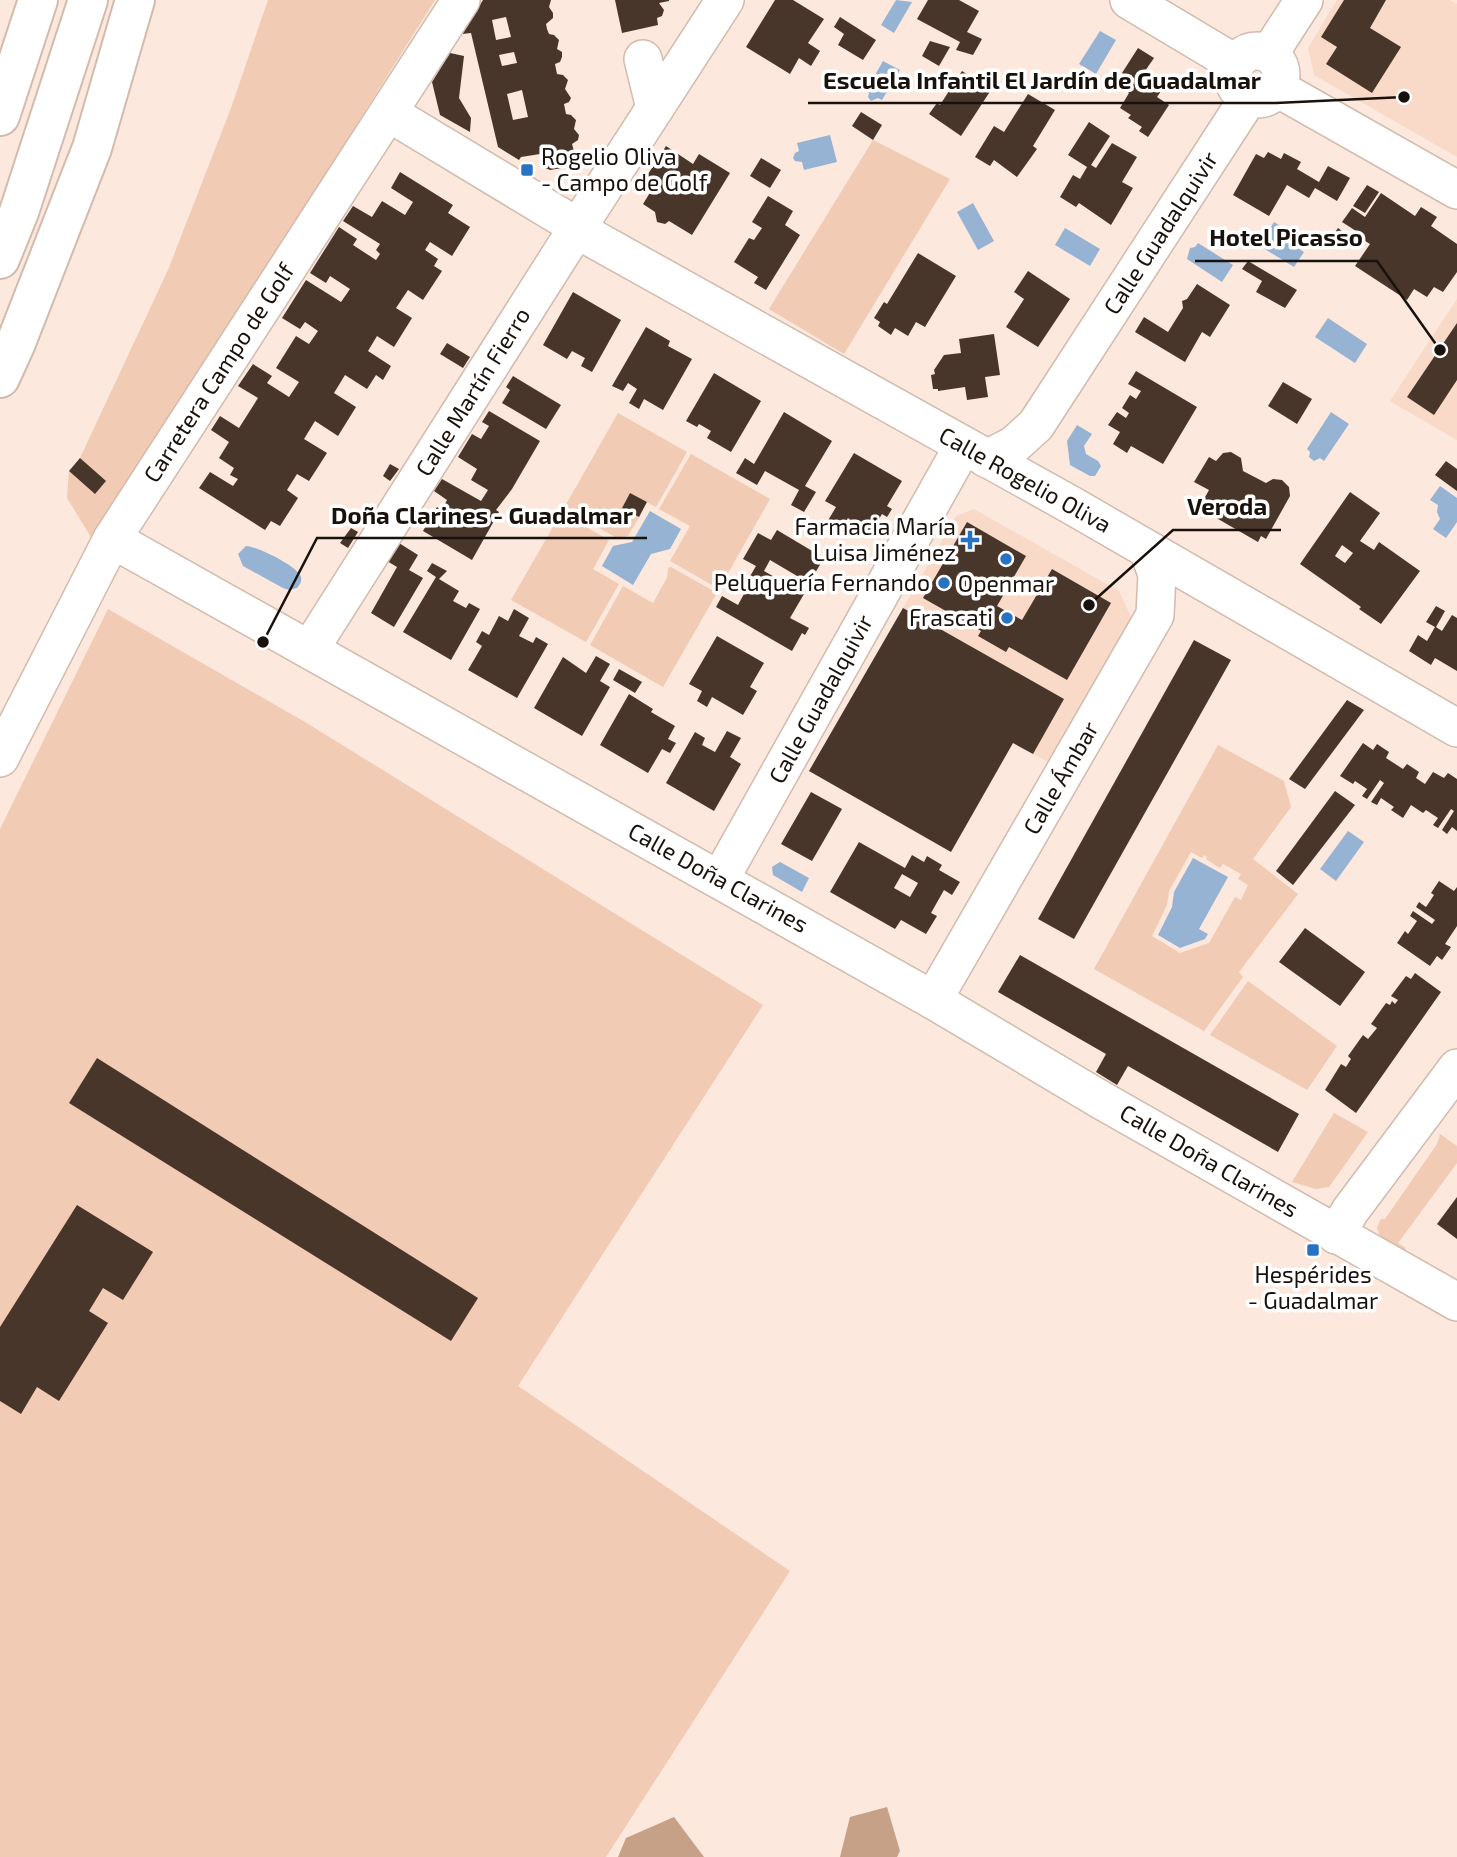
<svg xmlns="http://www.w3.org/2000/svg" width="1457" height="1857" viewBox="0 0 1457 1857" font-family="'Exo 2',sans-serif">
  <rect width="100%" height="100%" fill="#fce8dc"/>
  <g fill="#f9d9c7">
    <path d="M1337,0H1449L1457,4V157L1314,75L1308,48Z"/>
    <path d="M1457,299V440L1390,401Z"/>
    <path d="M974,509L1119,591L1132,619L1050,763L1013,743L951,852L809,771L956,516Z"/>
  </g>
  <g fill="#f1cbb4" fill-rule="evenodd">
    <path d="M268,0H435L94,542L67,498L69,471L95,493L105,482L80,458L168,270L231,108Z"/>
    <path d="M873,140L950,179L844,354L769,309Z"/>
    <path d="M618,413L687,452L656,507L630,493L622,508L639,517L628,536L617,538L564,508Z"/>
    <path d="M691,454L770,499L719,589L670,561L690,526L659,509Z"/>
    <path d="M561,513L609,540L593,569L619,584L586,642L511,600Z"/>
    <path d="M671,567L717,593L663,687L590,645L623,586L653,603L667,578L668,568Z"/>
    <path d="M108,609L305,722L763,1005L518,1386L790,1571L606,1857H0V829Z"/>
    <path d="M1218,745L1284,781L1291,807L1253,859L1298,894L1239,972L1243,977L1204,1031L1094,969ZM1191,852L1202,858L1204,855L1207,857L1206,859L1220,868L1223,864L1241,874L1238,879L1248,885L1241,900L1235,897L1209,943L1180,953L1152,936L1167,905L1169,891Z"/>
    <path d="M1248,981L1337,1046L1307,1090L1210,1035Z"/>
    <path d="M1334,1113L1368,1132L1329,1187L1316,1189L1292,1182Z"/>
    <path d="M1440,1134L1457,1146V1163L1398,1243L1406,1248L1403,1253L1380,1238L1377,1227L1381,1219H1385L1437,1144Z"/>
  </g>
  <g fill="#c7a088">
    <path d="M887,1807L900,1851L897,1857H840L850,1817Z"/>
    <path d="M674,1817L704,1857H618L626,1838Z"/>
  </g>
  <g fill="#96b3d4">
    <path d="M896,0L912,2L894,33L881,25Z"/>
    <path d="M1100,31L1116,40L1096,74L1079,64Z"/>
    <path d="M883,61L900,70L882,100L878,98L871,101L868,97L869,93L866,91Z"/>
    <path d="M830,135L837,162L804,170L802,162L795,161L793,158L795,153L799,151L797,143Z"/>
    <path d="M973,203L994,241L978,250L957,212Z"/>
    <path d="M1274,222L1292,233L1287,241L1304,252L1294,267L1260,246Z"/>
    <path d="M1065,228L1100,249L1090,266L1055,245Z"/>
    <path d="M1198,243L1233,265L1222,282L1187,259L1190,248L1195,247Z"/>
    <path d="M1328,318L1367,344L1355,363L1315,337Z"/>
    <path d="M1331,412L1349,424L1324,461L1320,458L1314,461L1309,457L1310,452L1307,449Z"/>
    <path d="M1077,425L1092,434L1084,446L1086,454L1098,461L1101,466L1095,476H1090L1070,465L1067,441Z"/>
    <path d="M1440,486L1457,498V522L1446,538L1433,529L1440,519L1437,512L1438,505L1430,500Z"/>
    <path d="M650,511L681,529L670,549L651,554L633,585L602,566L613,546L632,542Z"/>
    <path d="M246,546C256,546 298,566 301,577C302,582 300,584 297,588L289,590L283,588L243,566L238,554Z"/>
    <path d="M1348,831L1364,842L1336,881L1320,869Z"/>
    <path d="M1193,858L1228,877L1199,929L1208,934L1205,939L1180,948L1158,935L1172,907L1174,892Z"/>
    <path d="M780,862L809,878L802,892L773,875L772,867Z"/>
  </g>
  <g fill="#49362b" fill-rule="evenodd">
    <path d="M483,0H551L549,7L553,13V18L546,24L547,29L549,34L554,35L559,40L557,49L562,52V57L560,62L555,64L557,74L563,75L568,80L565,89L571,98L569,102L564,104L566,114L571,115L576,120L574,129L579,135L578,140L572,144L574,151L559,154L562,168L550,170L543,167L540,154L521,157L519,160L498,147L471,33L462,34ZM506,17L511,37L496,40L492,20ZM514,52L517,63L502,66L499,55ZM522,90L528,117L513,120L507,94Z"/>
    <path d="M615,0H669V1L659,3L664,10L662,16L657,18L658,25L622,33Z"/>
    <path d="M775,0H793L824,19L808,43L820,51L811,66L799,58L790,74L746,47Z"/>
    <path d="M928,0H959L979,11L967,32L982,39L973,55L956,50L960,42L917,19Z"/>
    <path d="M1344,0H1386L1370,28L1401,47L1372,93L1326,64L1337,47L1321,37Z"/>
    <path d="M840,17L876,40L863,60L838,45L844,34L834,27Z"/>
    <path d="M930,41L950,47L939,66L922,56Z"/>
    <path d="M1138,48L1154,58L1145,71L1166,84L1157,97L1169,105L1148,137L1139,131L1142,127L1128,118L1131,115L1120,108L1129,93L1125,90L1131,80L1122,73Z"/>
    <path d="M450,53L464,56L459,98L471,118L470,132L440,115L432,82Z"/>
    <path d="M962,71L991,90L961,136L929,114L937,103L940,105Z"/>
    <path d="M1028,94L1055,110L1033,146L1037,149L1017,177L994,160L990,166L975,157L994,126L1004,132Z"/>
    <path d="M861,112L882,125L873,140L852,126Z"/>
    <path d="M1089,122L1110,136L1091,165L1096,168L1112,143L1137,157L1122,182L1133,188L1111,225L1079,203L1076,207L1060,197L1073,175L1080,179L1087,167L1068,155Z"/>
    <path d="M666,146L693,164L699,154L730,173L692,235L669,221L665,224L657,222L655,212L643,204L651,191L641,185Z"/>
    <path d="M1268,152L1281,159L1284,153L1301,162L1297,169L1319,182L1328,166L1350,178L1337,201L1315,188L1309,198L1287,185L1269,216L1233,195L1256,154L1264,158Z"/>
    <path d="M761,158L781,170L770,188L750,176Z"/>
    <path d="M400,172L453,205L448,213L470,227L452,256L430,242L425,250L438,259L434,266L442,271L423,300L408,290L396,308L412,318L394,347L377,336L368,351L391,366L383,380L376,375L367,389L345,375L334,393L356,407L338,436L315,421L304,439L327,453L309,481L297,474L287,490L298,498L280,526L271,521L265,530L199,488L210,472L233,486L238,479L230,475L234,468L219,458L229,442L211,430L220,416L239,428L258,398L238,386L253,364L272,376L267,383L289,397L299,382L276,368L296,336L309,344L318,331L305,322L300,329L282,318L306,280L341,302L350,289L330,276L326,283L310,273L339,227L357,239L353,245L376,260L380,254L376,250L380,244L343,221L353,206L372,217L382,201L405,215L413,202L391,188Z"/>
    <path d="M1367,185L1379,192L1365,213L1353,206Z"/>
    <path d="M1381,193L1415,216L1421,207L1437,217L1431,226L1457,244V272L1443,292L1434,287L1427,297L1414,289L1407,300L1355,266L1370,244L1354,234L1356,231L1342,222L1352,208L1365,217Z"/>
    <path d="M768,196L793,211L785,225L800,235L766,290L754,283L758,277L734,262L749,238L754,240L762,228L752,222Z"/>
    <path d="M1338,228L1349,236L1343,244L1332,237Z"/>
    <path d="M918,253L956,276L925,327L916,322L908,336L895,328L891,335L878,326L880,322L874,318L884,302L887,304Z"/>
    <path d="M1248,261L1297,290L1285,308L1256,292L1262,281L1242,269Z"/>
    <path d="M1028,271L1070,299L1038,347L1006,327L1024,299L1014,292Z"/>
    <path d="M1197,284L1230,305L1210,337L1202,332L1185,362L1135,332L1144,317L1168,332L1183,308L1182,301L1187,299Z"/>
    <path d="M573,292L621,320L592,372L581,366L585,358L572,351L567,359L543,345Z"/>
    <path d="M1457,323V380L1434,415L1407,397Z"/>
    <path d="M646,327L670,341L668,346L692,359L663,410L644,399L639,409L629,403L637,389L628,383L623,391L612,386Z"/>
    <path d="M994,334L1000,375L985,377L988,397L967,400L965,387L938,391V389H933L931,375L935,374L934,370L944,355L961,353L959,339Z"/>
    <path d="M447,343L470,357L463,368L440,354Z"/>
    <path d="M1136,371L1197,407L1163,464L1131,446L1127,453L1113,444L1120,432L1108,425L1117,412L1126,418L1129,413L1122,408L1130,395L1136,399L1141,391L1128,384Z"/>
    <path d="M714,373L761,401L731,452L707,438L711,431L699,424L697,427L686,421Z"/>
    <path d="M513,376L561,405L546,429L502,403L510,390L506,387Z"/>
    <path d="M1283,382L1312,399L1297,424L1268,406Z"/>
    <path d="M489,411L540,441L512,489L496,510L499,512L472,560L423,531L437,507L442,510L447,500L434,491L442,479L481,501L488,490L471,480L477,469L458,457L472,434L481,439L489,426L482,422Z"/>
    <path d="M784,412L832,441L805,486L816,492L804,512L791,505L799,490L765,471L757,485L736,473L745,458L754,464Z"/>
    <path d="M1231,452L1241,458L1243,471L1266,483L1273,479L1282,480L1289,487L1290,496L1266,539L1261,536L1258,542L1199,508L1209,490L1194,482L1209,457L1216,461L1223,453Z"/>
    <path d="M854,453L902,481L887,506L892,509L887,517L882,514L870,534L848,518L839,532L826,524L836,507L825,501Z"/>
    <path d="M80,458L106,481L95,494L69,471Z"/>
    <path d="M1446,461L1457,469V491L1435,475Z"/>
    <path d="M390,464L399,469L390,481L383,476Z"/>
    <path d="M1350,492L1380,513L1360,541L1374,550L1379,542L1420,571L1381,624L1359,609L1361,607L1300,564ZM1342,545L1353,553L1345,563L1335,556Z"/>
    <path d="M630,493L647,502L639,517L622,508Z"/>
    <path d="M967,522L1026,556L997,606L1022,620L1052,569L1111,603L1067,680L1009,647L1006,652L978,636L981,631L923,598Z"/>
    <path d="M351,528L358,532L348,548L340,543Z"/>
    <path d="M777,530L824,558L809,583L770,560L764,571L804,594L790,618L809,628L805,635L802,633L792,651L716,607L722,596L738,605L745,592L742,590L756,566L743,559L758,533L771,540Z"/>
    <path d="M399,543L418,555L409,570L423,578L394,627L371,613L397,567L387,561Z"/>
    <path d="M432,563L447,571L439,579L459,591L453,601L466,608L469,603L480,609L451,660L403,632L436,577L427,571Z"/>
    <path d="M1436,606L1445,611L1436,627L1442,631L1452,615L1457,618V671L1435,658L1431,665L1409,651L1418,635L1427,641L1435,627L1426,622Z"/>
    <path d="M903,608L1064,699L1033,754L1013,743L951,852L809,771Z"/>
    <path d="M514,609L529,618L519,636L533,643L536,637L548,644L517,698L468,670L482,646L476,642L482,631L489,635L499,616L508,621Z"/>
    <path d="M717,636L764,663L750,687L757,691L743,715L712,697L707,707L697,701L702,691L689,684Z"/>
    <path d="M1194,640L1231,660L1074,939L1038,919Z"/>
    <path d="M596,656L610,664L600,681L610,687L582,736L534,708L563,657L586,673Z"/>
    <path d="M619,669L642,682L635,693L613,680Z"/>
    <path d="M629,694L653,709L651,712L675,726L668,739L676,743L670,753L662,749L648,773L600,745Z"/>
    <path d="M1347,700L1364,710L1305,789L1289,779Z"/>
    <path d="M727,731L741,738L730,757L741,764L714,811L666,783L695,732L705,738L702,745L715,752Z"/>
    <path d="M1363,743L1373,750L1377,744L1389,752L1386,758L1403,769L1407,764L1419,772L1416,778L1425,784L1433,772L1444,778L1448,773L1457,779V831L1452,827L1447,834L1442,830L1454,811L1451,809L1438,828L1433,825L1438,818L1426,810L1423,813L1411,805L1403,818L1391,810L1394,807L1381,798L1377,805L1371,802L1384,783L1380,780L1367,799L1362,796L1367,789L1355,781L1353,784L1340,776Z"/>
    <path d="M1335,791L1355,805L1293,885L1276,871Z"/>
    <path d="M811,792L842,809L812,861L781,844Z"/>
    <path d="M859,842L905,868L912,855L924,862L927,856L942,865L939,870L960,882L952,895L944,890L931,913L937,916L926,934L901,920L895,929L830,892ZM902,874L918,883L910,897L894,888Z"/>
    <path d="M1439,881L1454,891L1457,887V926L1445,944L1451,947L1442,960L1437,956L1430,966L1397,943L1405,931L1408,934L1417,921L1410,916L1413,911L1432,924L1435,920L1416,907L1419,902L1426,907L1434,895L1431,893Z"/>
    <path d="M1305,928L1365,972L1340,1006L1279,962Z"/>
    <path d="M1020,955L1299,1114L1278,1152L1128,1066L1117,1085L1096,1072L1106,1054L998,992Z"/>
    <path d="M1415,973L1441,992L1356,1113L1325,1090L1341,1064L1346,1067L1351,1059L1348,1056L1363,1035L1368,1039L1377,1028L1371,1024L1386,1003L1390,1005L1392,1001L1395,1004L1398,1000L1391,996L1406,976L1411,979Z"/>
    <path d="M97,1058L478,1298L451,1341L69,1103Z"/>
    <path d="M1457,1197V1239L1437,1224Z"/>
    <path d="M77,1205L153,1252L123,1300L103,1288L89,1311L108,1323L59,1401L37,1387L21,1414L0,1401V1327Z"/>
  </g>
  <g fill="none" stroke-linecap="round" stroke-linejoin="round">
    <defs>
      <g id="minor">
        <path d="M1129,0L1236,64"/>
        <circle cx="1257" cy="75" r="24"/>
        <path d="M1269,54L1304,0"/>
        <path d="M643,59L655,108"/>
        <path d="M1277,88L1457,190"/>
        <path d="M389,113L563,218"/>
        <path d="M587,213L725,0"/>
        <path d="M590,237L1071,505L1457,728"/>
        <path d="M987,459L1014,445L1036,425L1249,97"/>
        <path d="M112,539L933,1000L1101,1100L1457,1302"/>
        <path d="M310,649L569,241"/>
        <path d="M0,758L112,539L461,0"/>
        <path d="M720,879L963,446"/>
        <path d="M933,1000L1155,615L1157,574L1148,550"/>
        <path d="M1336,1235L1350,1211L1457,1068"/>
      </g>
      <g id="highway">
        <path d="M0,116L38,0"/>
        <path d="M0,259L19,212L88,0"/>
        <path d="M0,378L15,345L92,148L135,0"/>
      </g>
    </defs>
    <use href="#minor" stroke="#d2bbad" stroke-width="40"/>
    <use href="#highway" stroke="#d2bbad" stroke-width="42"/>
    <use href="#minor" stroke="#fff" stroke-width="37"/>
    <use href="#highway" stroke="#fff" stroke-width="38"/>
  </g>
  <g fill="#2773c2" stroke="#fff" stroke-width="2.5">
    <rect x="520" y="163" width="14" height="14" rx="3.5"/>
    <path d="M966.5 529.5h7v7h7v7h-7v7h-7v-7h-7v-7h7z"/>
    <circle cx="1006" cy="559" r="7"/>
    <circle cx="944" cy="583" r="7"/>
    <circle cx="1007" cy="618" r="7"/>
    <rect x="1306" y="1243" width="14" height="14" rx="3.5"/>
  </g>
  <g text-anchor="middle" stroke-width="7" stroke-linejoin="round" paint-order="stroke">
    <g font-size="23" fill="#19110c" stroke="#fff" text-anchor="end">
      <text x="541" y="165" text-anchor="start">Rogelio Oliva<tspan x="541" dy="26">- Campo de Golf</tspan></text>
      <text x="956" y="535">Farmacia María<tspan x="956" dy="26">Luisa Jiménez</tspan></text>
      <text x="930" y="591">Peluquería Fernando</text>
      <text x="1006" y="592" text-anchor="middle">Openmar</text>
      <text x="993" y="626">Frascati</text>
      <text x="1313" y="1283" text-anchor="middle">Hespérides<tspan x="1313" dy="26">- Guadalmar</tspan></text>
    </g>
    <g font-size="23" fill="#19110c" stroke="#fff">
      <text transform="translate(1161 233) rotate(-57)" y="8">Calle Guadalquivir</text>
      <text transform="translate(219 373) rotate(-57)" y="8">Carretera Campo de Golf</text>
      <text transform="translate(473 392) rotate(-58)" y="8">Calle Martín Fierro</text>
      <text transform="translate(1025 480) rotate(29)" y="8">Calle Rogelio Oliva</text>
      <text transform="translate(821 699) rotate(-61)" y="8">Calle Guadalquivir</text>
      <text transform="translate(1061 778) rotate(-60)" y="8">Calle Ámbar</text>
      <text transform="translate(718 878) rotate(29)" y="8">Calle Doña Clarines</text>
      <text transform="translate(1209 1161) rotate(30)" y="8">Calle Doña Clarines</text>
    </g>
  </g>
  <path fill="none" stroke="#19110c" stroke-width="2.5" d="M1404 97L1276 103H808M1440 350L1377 261H1195M1089 605L1173 530H1281M263 642L317 538H647"/>
  <g fill="#19110c" stroke="#fff" stroke-width="2.5">
    <circle cx="1404" cy="97" r="7"/>
    <circle cx="1440" cy="350" r="7"/>
    <circle cx="1089" cy="605" r="7"/>
    <circle cx="263" cy="642" r="7"/>
  </g>
  <g font-size="24" text-anchor="middle" font-weight="bold" fill="#19110c" stroke="#fff" stroke-width="7" stroke-linejoin="round" paint-order="stroke">
    <text x="1042" y="89">Escuela Infantil El Jardín de Guadalmar</text>
    <text x="1286" y="246">Hotel Picasso</text>
    <text x="1227" y="515">Veroda</text>
    <text x="482" y="524">Doña Clarines - Guadalmar</text>
  </g>
</svg>
